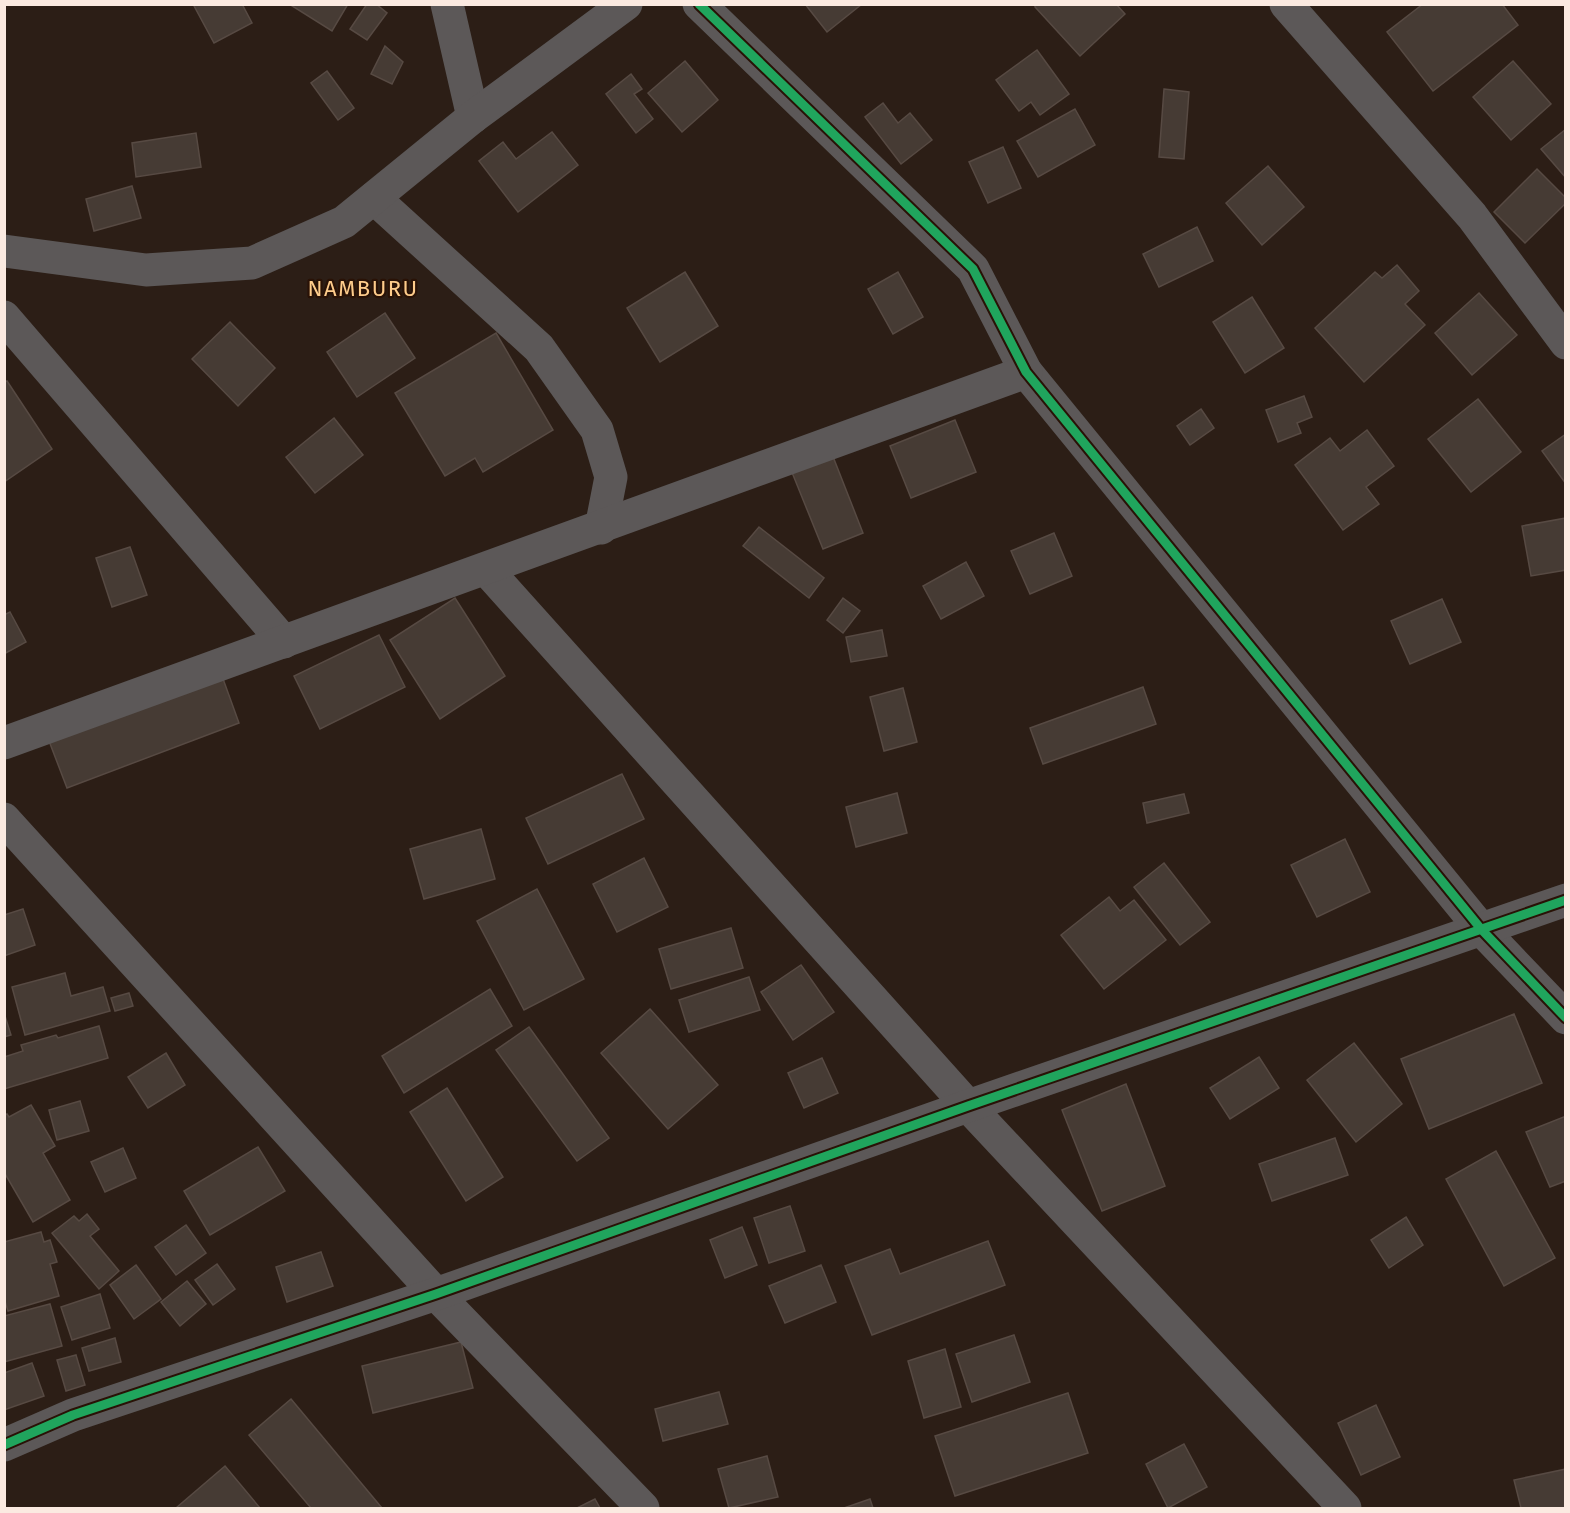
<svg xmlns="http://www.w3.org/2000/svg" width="1570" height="1513" viewBox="0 0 1570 1513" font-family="'Fira Sans',sans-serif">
  <rect width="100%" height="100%" fill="#2c1e16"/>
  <g fill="#463b34" stroke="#574a43" stroke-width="1.5">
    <path d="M193,4H242L252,23L214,43Z"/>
    <path d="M289,4H348L332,31Z"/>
    <path d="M367,4H376L387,13L367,40L350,29Z"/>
    <path d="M805,4H862L827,32Z"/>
    <path d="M1035,4H1116L1125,14L1080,56L1035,7Z"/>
    <path d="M1423,4H1502L1518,25L1433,91L1387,32Z"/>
    <path d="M385,46L403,62L392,84L371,74Z"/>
    <path d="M1037,50L1069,94L1040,115L1031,102L1019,111L996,80Z"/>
    <path d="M685,61L718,100L682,132L648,93Z"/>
    <path d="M1513,61L1551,104L1511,140L1473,97Z"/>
    <path d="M327,71L354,108L338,120L311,83Z"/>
    <path d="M631,74L642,89L634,94L653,119L636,133L606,94Z"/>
    <path d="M1164,89L1189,92L1184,159L1159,157Z"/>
    <path d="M883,103L898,123L910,113L932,140L901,164L865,117Z"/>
    <path d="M1075,109L1095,145L1038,177L1017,141Z"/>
    <path d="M1566,129V178L1541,149Z"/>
    <path d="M552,132L578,165L518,212L479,161L503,142L516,159Z"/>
    <path d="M196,133L201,167L136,177L132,143Z"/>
    <path d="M1003,147L1021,188L988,203L969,162Z"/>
    <path d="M1268,166L1304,207L1262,245L1226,203Z"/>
    <path d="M1537,169L1566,198V203L1525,243L1494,212Z"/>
    <path d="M132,186L141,218L94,231L86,199Z"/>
    <path d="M1197,227L1213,261L1159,287L1143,254Z"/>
    <path d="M1397,265L1419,291L1405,304L1425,325L1364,382L1315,328L1375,272L1382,278Z"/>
    <path d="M685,272L718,326L660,362L627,308Z"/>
    <path d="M898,272L923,317L893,334L868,289Z"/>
    <path d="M1479,293L1517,335L1472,375L1435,333Z"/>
    <path d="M1252,297L1284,348L1245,373L1213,322Z"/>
    <path d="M385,313L415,358L357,397L327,352Z"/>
    <path d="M230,322L275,368L238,406L192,359Z"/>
    <path d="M496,333L553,430L483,472L475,458L445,476L395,393Z"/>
    <path d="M7,381L52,449L4,482V382Z"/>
    <path d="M1304,396L1312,417L1297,423L1301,433L1278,442L1266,410Z"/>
    <path d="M1478,399L1521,452L1471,492L1428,439Z"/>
    <path d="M1201,409L1214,428L1190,445L1177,426Z"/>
    <path d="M334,418L363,455L315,493L286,457Z"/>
    <path d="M955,420L976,472L911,498L890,446Z"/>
    <path d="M1367,430L1394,466L1366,487L1379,504L1343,530L1295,465L1330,438L1340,451Z"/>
    <path d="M1566,434V484L1542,451Z"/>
    <path d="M832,454L863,533L823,549L791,470Z"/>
    <path d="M1566,518V570L1531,576L1522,526Z"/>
    <path d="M759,527L824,578L809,598L743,546Z"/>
    <path d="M1054,533L1072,576L1030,594L1011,551Z"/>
    <path d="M130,547L147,595L112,607L96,558Z"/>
    <path d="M966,562L984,596L941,619L923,586Z"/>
    <path d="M455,598L505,676L440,719L390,640Z"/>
    <path d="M843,598L860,611L843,633L827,620Z"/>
    <path d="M1442,599L1461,642L1410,664L1391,621Z"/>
    <path d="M10,612L26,642L4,654V615Z"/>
    <path d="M882,630L887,656L851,662L846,637Z"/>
    <path d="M379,635L405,687L320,729L294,676Z"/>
    <path d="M222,676L239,723L67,788L49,741Z"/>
    <path d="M1143,687L1156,724L1043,764L1030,728Z"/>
    <path d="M903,688L917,742L884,751L870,697Z"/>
    <path d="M622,774L644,819L548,864L526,818Z"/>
    <path d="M897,793L907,833L856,847L846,807Z"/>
    <path d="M1184,794L1189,813L1147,823L1143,803Z"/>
    <path d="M481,829L495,879L424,899L410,849Z"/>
    <path d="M1345,839L1370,892L1317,917L1291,865Z"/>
    <path d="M644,858L668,907L617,932L593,884Z"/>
    <path d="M1164,863L1210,922L1180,945L1134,887Z"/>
    <path d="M537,889L584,979L524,1010L477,921Z"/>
    <path d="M1109,897L1120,911L1134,900L1166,940L1104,989L1061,935Z"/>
    <path d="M23,909L35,945L4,956V915Z"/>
    <path d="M731,928L743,968L671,989L659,949Z"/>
    <path d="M801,965L834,1012L793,1040L761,992Z"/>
    <path d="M65,973L71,996L103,987L110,1011L25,1035L12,987Z"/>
    <path d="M749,977L760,1010L689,1032L679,1000Z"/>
    <path d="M490,989L512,1026L404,1093L382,1056Z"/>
    <path d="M129,993L133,1006L115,1011L111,998Z"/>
    <path d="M650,1009L718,1085L668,1129L601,1053Z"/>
    <path d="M1514,1014L1542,1083L1429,1129L1401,1059Z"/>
    <path d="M5,1016L11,1035L4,1037V1016Z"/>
    <path d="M99,1026L108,1058L4,1089V1057L23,1051L21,1045L56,1035L58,1038Z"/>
    <path d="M529,1027L609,1138L577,1161L496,1050Z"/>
    <path d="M1354,1043L1402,1104L1356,1142L1307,1080Z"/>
    <path d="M166,1053L185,1085L148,1108L128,1077Z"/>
    <path d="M1259,1057L1279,1088L1230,1119L1210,1088Z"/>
    <path d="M822,1058L838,1093L804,1108L788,1073Z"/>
    <path d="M1126,1084L1165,1186L1102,1211L1062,1110Z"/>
    <path d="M447,1088L503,1177L466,1201L410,1112Z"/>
    <path d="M80,1101L89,1131L57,1140L49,1110Z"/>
    <path d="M31,1105L55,1146L43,1153L70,1200L33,1222L4,1172V1115L7,1114L9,1117Z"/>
    <path d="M1566,1116V1181L1550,1187L1526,1132Z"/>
    <path d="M1335,1138L1348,1175L1272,1201L1259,1164Z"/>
    <path d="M258,1147L285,1191L210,1235L184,1191Z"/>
    <path d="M123,1148L136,1178L105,1192L91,1162Z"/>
    <path d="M1496,1151L1555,1258L1504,1286L1446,1179Z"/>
    <path d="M790,1206L805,1251L769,1263L754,1218Z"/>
    <path d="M87,1214L99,1229L90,1236L119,1271L99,1289L52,1233L74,1216L79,1221Z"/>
    <path d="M1406,1217L1423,1245L1389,1268L1371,1240Z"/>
    <path d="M186,1225L206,1253L176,1275L155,1247Z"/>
    <path d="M742,1227L757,1265L725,1278L710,1240Z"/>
    <path d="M41,1232L44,1242L50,1240L57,1262L50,1264L59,1296L8,1311L4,1298V1242Z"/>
    <path d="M988,1241L1005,1285L872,1335L845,1266L890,1249L900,1274Z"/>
    <path d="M321,1252L333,1286L287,1302L276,1267Z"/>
    <path d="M217,1264L235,1289L213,1305L195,1280Z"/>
    <path d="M136,1265L161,1299L134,1319L110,1285Z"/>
    <path d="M821,1265L836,1302L785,1323L769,1286Z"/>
    <path d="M187,1281L206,1304L180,1326L161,1302Z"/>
    <path d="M100,1294L110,1328L72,1340L61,1307Z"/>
    <path d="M50,1304L62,1346L4,1362V1316Z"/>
    <path d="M1014,1335L1030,1382L972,1402L956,1354Z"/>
    <path d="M115,1338L121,1362L89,1371L82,1348Z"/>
    <path d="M461,1342L473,1388L373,1413L362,1366Z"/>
    <path d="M945,1349L961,1407L924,1418L908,1361Z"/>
    <path d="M76,1355L85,1385L66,1391L57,1360Z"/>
    <path d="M32,1363L44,1396L4,1410V1373Z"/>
    <path d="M719,1392L728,1424L663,1441L655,1409Z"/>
    <path d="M1068,1393L1088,1453L955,1496L935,1436Z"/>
    <path d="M291,1399L382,1508H311L249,1435Z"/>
    <path d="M1376,1405L1400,1457L1361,1475L1338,1423Z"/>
    <path d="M1184,1444L1207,1487L1168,1508L1146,1464Z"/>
    <path d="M767,1456L778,1497L729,1508L718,1469Z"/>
    <path d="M225,1466L260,1508H176Z"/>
    <path d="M1566,1469V1508H1521L1514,1480Z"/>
    <path d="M595,1499L600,1508H577Z"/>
    <path d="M870,1499L873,1508H844Z"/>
  </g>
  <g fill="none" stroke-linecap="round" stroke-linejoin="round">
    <g stroke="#5c5858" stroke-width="33">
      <path d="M447,4L473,117"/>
      <path d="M699,4L973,269L1026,372L1481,929L1566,1018"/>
      <path d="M1286,4L1472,216L1566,343"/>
      <path d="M374,198L539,348L597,430L611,477L601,528"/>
      <path d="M4,251L146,270L252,263L344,222L473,117L626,4"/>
      <path d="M4,317L284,642"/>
      <path d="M486,569L968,1106L1345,1508"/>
      <path d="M4,743L1026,372"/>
      <path d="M4,819L436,1294L643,1508"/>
      <path d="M4,1445L73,1415L436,1294L968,1106L1566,900"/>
    </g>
    <defs>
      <g id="cycleway">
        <path d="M699,4L973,269L1026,372L1481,929L1566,1018"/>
        <path d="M4,1445L73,1415L436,1294L968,1106L1566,900"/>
      </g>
    </defs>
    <use href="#cycleway" stroke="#291206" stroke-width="13"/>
    <use href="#cycleway" stroke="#20a55d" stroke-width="9"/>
  </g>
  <g text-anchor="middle" stroke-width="4.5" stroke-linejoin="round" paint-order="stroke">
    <g font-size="22" letter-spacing="1.5" fill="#fecc8b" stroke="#291206">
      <text x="363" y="296">NAMBURU</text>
    </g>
  </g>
  <rect width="1570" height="1513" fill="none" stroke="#fbeae1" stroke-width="12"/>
</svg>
